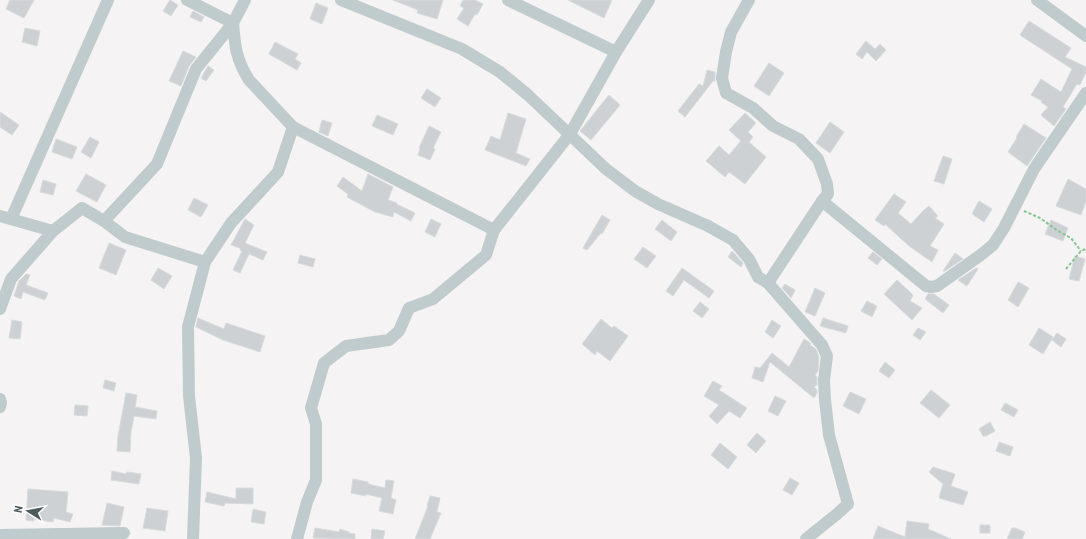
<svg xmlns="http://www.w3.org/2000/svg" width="1086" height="539" viewBox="0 0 1086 539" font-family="'Roboto Condensed',sans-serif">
  <rect width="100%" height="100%" fill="#f5f3f3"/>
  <g fill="#cdd1d4" stroke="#d7dbdd">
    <path d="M10,0H34L24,18L6,9Z"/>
    <path d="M170,0L178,5L171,16L163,11Z"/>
    <path d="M393,0H443L437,19L417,13L418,10Z"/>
    <path d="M463,0H475L483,4L477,15L475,14L468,26L457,19L464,8L460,6Z"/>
    <path d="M568,0H612L604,18Z"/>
    <path d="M316,3L328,8L322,24L310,19Z"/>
    <path d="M193,11L204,17L201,22L190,17Z"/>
    <path d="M1029,21L1071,48L1065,57L1086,67V72L1080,85L1077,84L1063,107L1066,109L1054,126L1041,115L1048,107L1041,102L1042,101L1031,95L1041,79L1061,92L1072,69L1020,35Z"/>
    <path d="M25,28L40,31L37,46L22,42Z"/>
    <path d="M866,41L875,49L880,44L886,50L876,61L867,52L862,59L856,54Z"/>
    <path d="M275,42L298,54L295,59L301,63L297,70L269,54Z"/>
    <path d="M183,51L196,57L189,66L181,86L169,81Z"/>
    <path d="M769,63L784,73L769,96L754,86Z"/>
    <path d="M208,66L214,70L206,81L201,78Z"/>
    <path d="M707,70L715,72V81H713L685,117L678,111L699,84L703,86Z"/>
    <path d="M427,89L441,98L435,107L421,98Z"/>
    <path d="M609,95L620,105L591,140L580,131Z"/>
    <path d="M0,112L19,125L12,135L0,127Z"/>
    <path d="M508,113L526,119L516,153L530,159L526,166L485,150L491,136L500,140Z"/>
    <path d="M745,113L756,123L748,132L753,137L749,142L766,157L745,184L729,172L725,177L706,161L719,146L729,155L741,141L729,130Z"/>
    <path d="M377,115L398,124L393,135L372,126Z"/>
    <path d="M322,120L332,123L328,136L319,132Z"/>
    <path d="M830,122L844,132L830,153L816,143Z"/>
    <path d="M1024,124L1046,138L1027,166L1008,152L1017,138L1016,137Z"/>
    <path d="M429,126L441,132L433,148L435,149L430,160L418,155L420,149L419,148Z"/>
    <path d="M90,137L99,142L91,158L81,152Z"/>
    <path d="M56,139L77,147L72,159L52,152Z"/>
    <path d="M943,156L952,159L944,184L934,181Z"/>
    <path d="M86,174L106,185L97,202L76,191Z"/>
    <path d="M368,174L393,187L388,200L397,203L396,204L415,213L411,221L394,212L393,217L375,212L347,197L348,194L337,186L343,177L362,191Z"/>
    <path d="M1068,179L1086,189V201L1081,215L1056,206Z"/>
    <path d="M43,180L56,184L53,195L40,192Z"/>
    <path d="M894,194L906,202L898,213L911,224L923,211L929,206L938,216L935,218L944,224L930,246L938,250L932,262L909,246L885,224L884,226L875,220Z"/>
    <path d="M194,198L208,205L201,217L188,210Z"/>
    <path d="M979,201L992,209L984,222L972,214Z"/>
    <path d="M602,215L610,220L602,234L601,233L587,250L583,248Z"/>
    <path d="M245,219L254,225L245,243L267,252L263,260L249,254L240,273L233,270L242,251L240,250V248L231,245Z"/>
    <path d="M431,219L441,224L435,237L425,232Z"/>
    <path d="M662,220L677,232L671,241L655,229Z"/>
    <path d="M1051,220L1068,228L1063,241L1045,234Z"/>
    <path d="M109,243L126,250L116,275L99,268Z"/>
    <path d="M643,247L656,256L647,268L634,259Z"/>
    <path d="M732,251L743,263L741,267L728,257Z"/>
    <path d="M873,252L882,259L877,265L868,258Z"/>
    <path d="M955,253L963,259L945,271H943Z"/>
    <path d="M300,255L315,259L313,267L298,263Z"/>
    <path d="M1075,256L1085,259L1079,281L1069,279Z"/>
    <path d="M158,268L172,276L164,289L151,280Z"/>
    <path d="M682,268L714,291L709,298L684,280L673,296L666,291Z"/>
    <path d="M976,268L978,269L967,286L958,280Z"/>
    <path d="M26,274L30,275L26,285L48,293L45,300L23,292L21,299L14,296L19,281Z"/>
    <path d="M897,280L913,295L910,301L922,308L912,320L884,294Z"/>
    <path d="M1018,282L1029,288L1018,307L1008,300Z"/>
    <path d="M785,284L795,290L791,298L782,288Z"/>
    <path d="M815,288L825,293L815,316L805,312Z"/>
    <path d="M928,294H934L949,305L943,313L925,299Z"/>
    <path d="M867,301L877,306L872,317L861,311Z"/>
    <path d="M700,302L709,309L702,318L693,311Z"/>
    <path d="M198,318L224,329L226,323L265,336L260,352L223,340L196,327Z"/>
    <path d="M823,318L848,326L846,333L820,326Z"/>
    <path d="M601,319L612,328L614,326L628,336L610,361L597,351L595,355L582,344Z"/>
    <path d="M12,320L22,322L20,339L9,338Z"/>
    <path d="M772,320L781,326L773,338L765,332Z"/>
    <path d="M918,328L926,332L920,340L913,335Z"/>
    <path d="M1039,328L1053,337L1043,354L1029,345Z"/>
    <path d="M1057,333L1066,339L1061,347L1052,340Z"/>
    <path d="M804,339L809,342L811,344L810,345L816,349L819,357L818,371L815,375L817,377V385L814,387L817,390V393L814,398L770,362L763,382L752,378L755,367L760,368L772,353L789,367Z"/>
    <path d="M885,362L895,370L889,378L879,371Z"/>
    <path d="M105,380L116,383L114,391L103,388Z"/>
    <path d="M713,381L722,386L719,390L747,408L740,418L729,411L717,424L709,416L719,405L704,396Z"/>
    <path d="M931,390L950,405L939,418L920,403Z"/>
    <path d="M850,392L866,399L859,414L843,406Z"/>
    <path d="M126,393L137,395L135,407L157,411L156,419L134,416L131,432L130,452L117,451L118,436Z"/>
    <path d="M775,396L786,401L778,416L768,411Z"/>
    <path d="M1005,403L1018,410L1014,417L1001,410Z"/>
    <path d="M75,405L88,406L87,416L74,415Z"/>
    <path d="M990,422L995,431L986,436H983L979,429Z"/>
    <path d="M757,433L766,441L756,453L747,445Z"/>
    <path d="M999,442L1013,447L1010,456L996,451Z"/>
    <path d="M720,443L737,457L728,469L711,455Z"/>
    <path d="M933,467L955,474L951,486L968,492L963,505L939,498L943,484L929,472Z"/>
    <path d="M112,471L126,474L127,472L141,474L139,484L111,480Z"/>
    <path d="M790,478L799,483L792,495L783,490Z"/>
    <path d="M353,479L368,482V484L385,488L386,480L394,481L391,498L396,500L393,514L379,511L382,498L366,494V496L351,493Z"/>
    <path d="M236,488H253V504L225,503L224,506L205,502L207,492L236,499Z"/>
    <path d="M28,489L68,492L66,512L73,514L70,522L54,518L53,522L34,519V521L26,520Z"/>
    <path d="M430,496L440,498L437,512L441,513L430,539H415L428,506H427Z"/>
    <path d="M107,503L124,507L120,526L102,525Z"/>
    <path d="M147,508L168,511L165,531L143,528Z"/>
    <path d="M253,509L266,512L264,524L251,522Z"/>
    <path d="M907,521L929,524L928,529L951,539H873L878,526L905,537Z"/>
    <rect x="980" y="525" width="10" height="8"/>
    <path d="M315,528L339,532L340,529L349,532V533L355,534V539L313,538Z"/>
    <path d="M1012,528H1015L1025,532L1022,539H1007Z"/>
    <path d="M372,529L385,531L383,539H371Z"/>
  </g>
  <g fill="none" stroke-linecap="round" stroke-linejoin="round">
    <g stroke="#83c692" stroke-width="2" stroke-dasharray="3 2" stroke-linecap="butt">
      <path d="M1024,211L1040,218L1058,231L1071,238L1081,251"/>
      <path d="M1066,269L1081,251L1086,249"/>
    </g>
    <g stroke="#c0cbcd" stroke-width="12">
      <path d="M187,0L233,23"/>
      <path d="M341,0L462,49L500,72L528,95L606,169L635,191L658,204L708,226L733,240L749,259L758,277L768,283L822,345L827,356L824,380L825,400L829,435L848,504L837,514L806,539"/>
      <path d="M508,0L616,52"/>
      <path d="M749,0L731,32L726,52L722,78L726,93L753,108L773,126L799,139L818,159L827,184L828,194L822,201L926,286L931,287L937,286L982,254L993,245L1004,228L1034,169L1086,93"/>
      <path d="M1037,0L1086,36"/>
      <path d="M233,23C235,47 236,59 249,80L293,127L494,230"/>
      <path d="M0,216L53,231"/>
      <path d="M11,219L108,0"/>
      <path d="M104,221L125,237L205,262"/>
      <path d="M768,283L822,201"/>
      <path d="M0,309L11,279L53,231L82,208L104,221L157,164L196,69L233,23L245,0"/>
      <path d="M0,399L1,403L0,407"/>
      <path d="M0,535L124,533"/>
      <path d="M193,539L196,458L189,396L188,327L205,262L231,223L278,172L293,127"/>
      <path d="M297,539L307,502L316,480V424L311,408L324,363L346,346L389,340L399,331L409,308L433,299L486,255L494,230L570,134L616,52L649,0"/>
    </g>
  </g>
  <g transform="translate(28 511) rotate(281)" stroke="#ffffff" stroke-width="3" paint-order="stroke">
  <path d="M0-3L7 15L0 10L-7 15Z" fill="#4c5b5e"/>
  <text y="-6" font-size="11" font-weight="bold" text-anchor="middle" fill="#4c5b5e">N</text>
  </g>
</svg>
